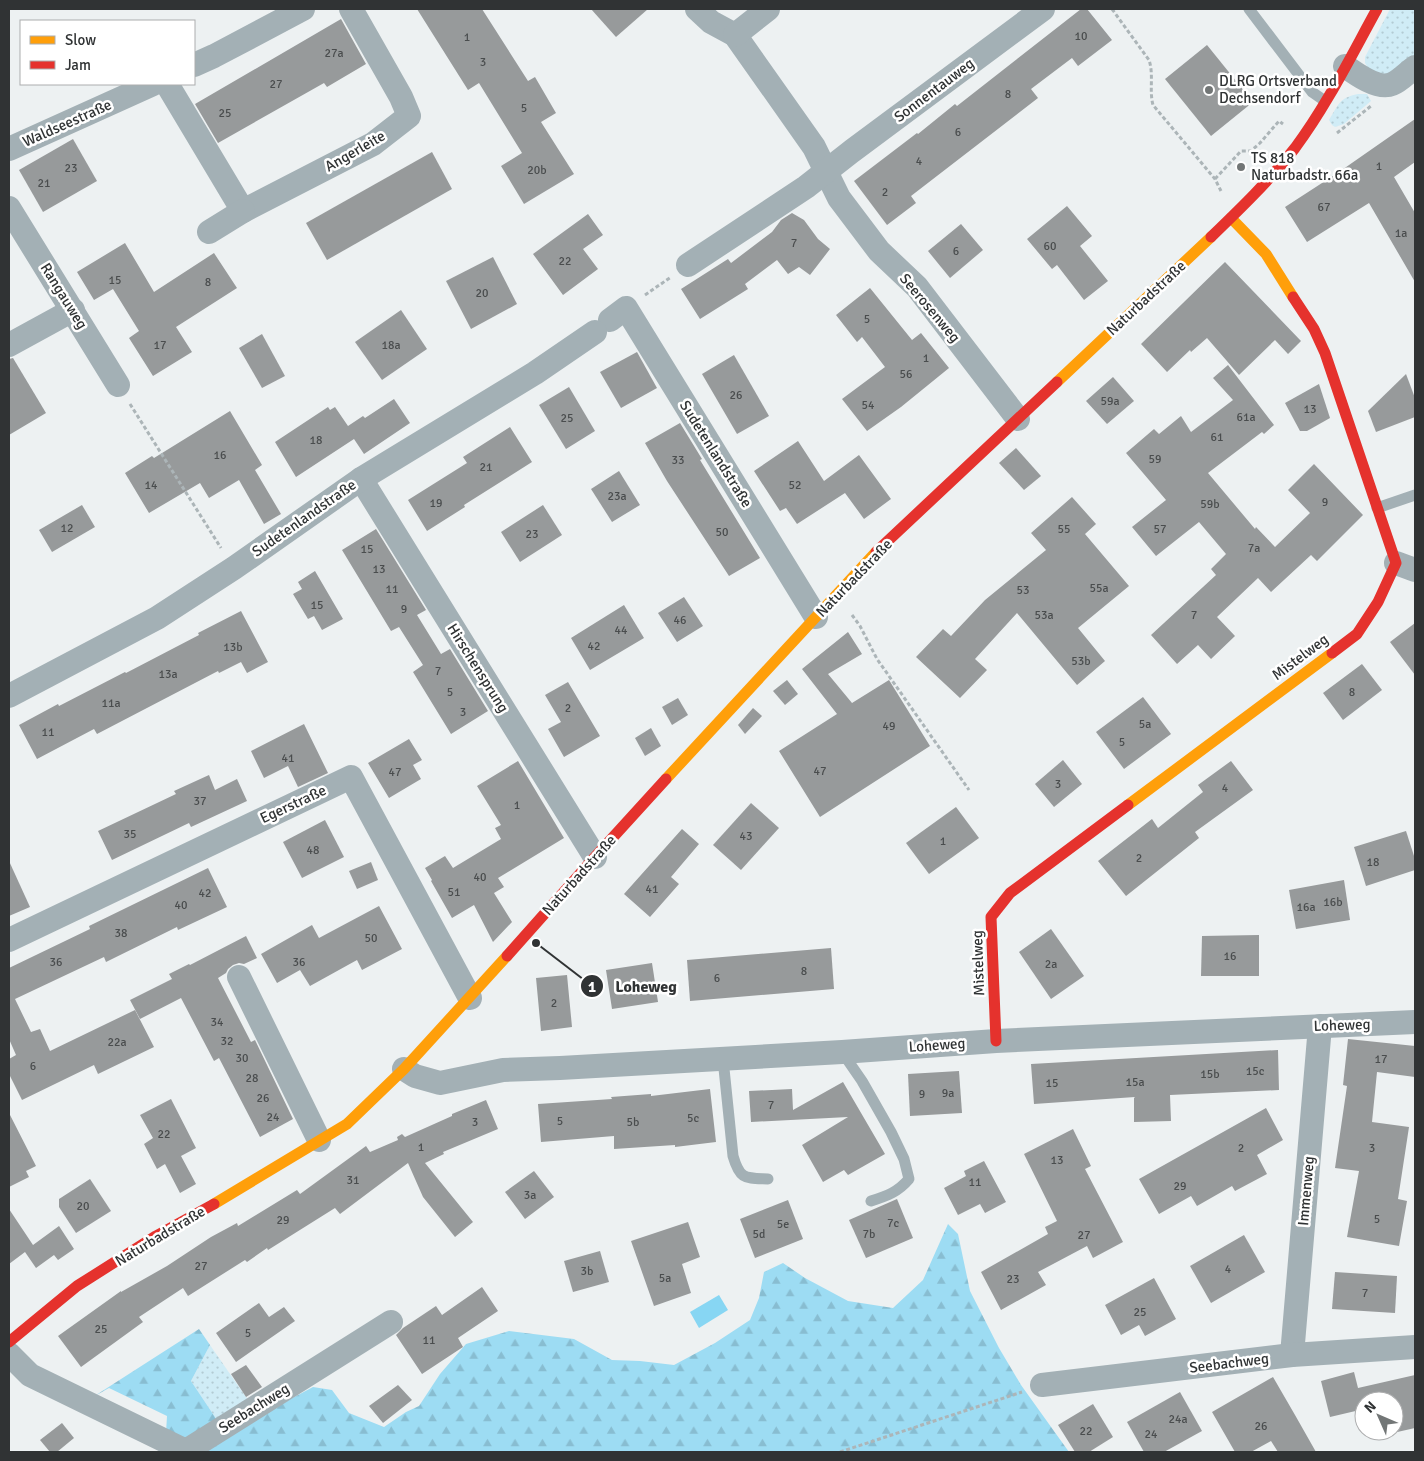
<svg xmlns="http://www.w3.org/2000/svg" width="1424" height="1461" viewBox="0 0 1424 1461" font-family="Signika,sans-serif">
  <defs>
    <pattern id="grass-dots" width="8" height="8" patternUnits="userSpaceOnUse" patternTransform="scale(1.25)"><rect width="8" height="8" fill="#d0ecf6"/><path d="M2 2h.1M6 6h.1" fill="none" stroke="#b3cbd4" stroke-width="1.8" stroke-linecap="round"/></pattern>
    <pattern id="forest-firs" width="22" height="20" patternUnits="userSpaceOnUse" patternTransform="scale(1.25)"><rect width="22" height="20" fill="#9ddcf3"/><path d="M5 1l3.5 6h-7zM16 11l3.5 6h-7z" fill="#88bdd1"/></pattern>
  </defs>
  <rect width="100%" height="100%" fill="#edf1f2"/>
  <g fill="url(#grass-dots)">
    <path d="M1390,9H1415V59L1386,77L1370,71L1365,63V57Z"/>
    <path d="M1358,94H1367L1371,101L1344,124L1335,127L1332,125L1329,120C1339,104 1339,98 1358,94Z"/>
    <path d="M210,1345L248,1400L217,1420L191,1381Z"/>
  </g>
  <g fill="url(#forest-firs)">
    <path d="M948,1224L958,1234L970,1291L999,1348L1021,1385L1069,1452H203L238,1427L313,1387L332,1390L349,1413L384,1427L406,1412L419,1406L440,1374L466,1344L509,1331L574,1339L612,1360L640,1361L674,1365L715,1343L750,1320L759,1298L764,1272L783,1263L805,1278L848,1301L893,1308L923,1280Z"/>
    <path d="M199,1329L210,1345L191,1381L217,1420L183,1441L166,1433L167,1416L109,1388L93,1397Z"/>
  </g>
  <path fill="#87d6f3" d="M719,1295L728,1310L699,1328L690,1312Z"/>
  <g fill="#979a9b">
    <path d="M417,9H482L528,81L535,77L556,113L541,122L574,174L524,204L501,166L522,153L479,83L468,90Z"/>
    <path d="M591,9H648L616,37Z"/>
    <path d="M1081,9H1087L1112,40L1078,66L1072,58L1031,89L1038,98L911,196L916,203L887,225L854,181L917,133L918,134L955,104L957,106Z"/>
    <path d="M341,19L366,64L327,87L324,83L218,143L195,104Z"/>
    <path d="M1207,45L1253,102L1211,136L1165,79Z"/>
    <path d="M1415,119V162L1394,177L1415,213V282L1369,203L1307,242L1285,207L1339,172Z"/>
    <path d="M73,139L97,181L43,212L19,170Z"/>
    <path d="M432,152L452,189L327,260L306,223Z"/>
    <path d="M1067,206L1092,236L1080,246L1108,281L1084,300L1057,265L1052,269L1027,239Z"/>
    <path d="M792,213L804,220L818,239L830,249L810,275L799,267L788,274L777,260L745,284L748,289L700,319L681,289L728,259L731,263L772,232L781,220Z"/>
    <path d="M588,214L603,235L583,249L598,269L563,295L533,254Z"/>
    <path d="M961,224L983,250L950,278L928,251Z"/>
    <path d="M125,243L154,292L214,253L237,288L176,327L192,352L153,376L129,338L139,331L113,289L94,300L77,272Z"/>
    <path d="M493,257L517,304L471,329L446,281Z"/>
    <path d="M1225,262L1301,341L1288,354L1275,340L1239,375L1207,338L1191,352L1190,350L1167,372L1141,344Z"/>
    <path d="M870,288L912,340L921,333L949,368L901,407L867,431L842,399L885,367L862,337L857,342L836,315Z"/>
    <path d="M401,310L427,349L382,380L355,342Z"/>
    <path d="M262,334L285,376L262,388L239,348Z"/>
    <path d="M637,352L657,388L621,408L600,372Z"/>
    <path d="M734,355L769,416L737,434L702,374Z"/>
    <path d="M13,358L46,413L9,435V359Z"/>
    <path d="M1228,365L1274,425L1264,434L1262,432L1208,473L1255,529L1256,527L1275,547L1310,513L1288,490L1314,464L1363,515L1317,561L1311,555L1271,592L1258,578L1217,617L1235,636L1211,659L1198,645L1177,664L1151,635L1216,575L1211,569L1226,554L1199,522L1156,556L1132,527L1166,500L1126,453L1154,429L1159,434L1181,416L1191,432L1233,400L1213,378Z"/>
    <path d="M1406,374L1415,398V417L1376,432L1368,411Z"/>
    <path d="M1113,377L1134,401L1107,424L1086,401Z"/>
    <path d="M1319,384L1330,418L1307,431H1300L1285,403Z"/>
    <path d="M569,387L595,431L566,449L539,405Z"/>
    <path d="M394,399L410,423L364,454L354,439L296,477L275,442L328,407L330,410L335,407L348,426L363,416L365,418Z"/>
    <path d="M230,411L262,465L255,470L281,514L264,524L239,480L209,498L200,483L149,513L125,473L152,456L154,458Z"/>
    <path d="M680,423L702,459L700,460L760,558L729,576L667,481L645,443Z"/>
    <path d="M510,427L532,462L464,505L465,507L427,531L408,500L467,463L463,457Z"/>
    <path d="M798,441L824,481L859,455L891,499L864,519L845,493L797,524L786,508L780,511L754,471Z"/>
    <path d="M1016,448L1041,476L1024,490L999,463Z"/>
    <path d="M619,471L640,505L612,522L591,489Z"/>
    <path d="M1072,497L1096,524L1085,534L1129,586L1078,628L1105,661L1077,685L1017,613L975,659L987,670L960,698L916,657L943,629L951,636L985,600L1046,550L1031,533Z"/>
    <path d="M82,505L95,527L52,552L39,530Z"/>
    <path d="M543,505L562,535L520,562L501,532Z"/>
    <path d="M376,529L426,610L417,615L441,654L450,649L488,711L451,734L413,672L423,665L399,627L391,631L342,550Z"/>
    <path d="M315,571L343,619L322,630L314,616L308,619L293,594L302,589L298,582Z"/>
    <path d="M684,597L703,626L677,642L658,613Z"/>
    <path d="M624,605L644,638L590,670L571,638Z"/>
    <path d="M241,611L268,662L247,673L241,662L219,673L218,671L97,734L94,729L37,759L19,725L58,704L59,706L125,672L126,673L199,635L198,633Z"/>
    <path d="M1415,623V675L1390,642Z"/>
    <path d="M848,632L862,654L828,674L852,703L889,680L930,746L820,817L779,751L837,714L802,669Z"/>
    <path d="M1362,664L1382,690L1343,720L1323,693Z"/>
    <path d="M787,680L798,694L785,705L773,691Z"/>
    <path d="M568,682L600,736L564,757L548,729L561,722L545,695Z"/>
    <path d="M1143,697L1171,734L1124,769L1096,732Z"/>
    <path d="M678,698L688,715L672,725L662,707Z"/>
    <path d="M753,708L762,716L745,734L738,725Z"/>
    <path d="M304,724L328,773L298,787L288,766L264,778L251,751Z"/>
    <path d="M651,728L661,746L645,756L635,738Z"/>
    <path d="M409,739L422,760L413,765L421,779L389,798L368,763Z"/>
    <path d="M1063,760L1082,784L1054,807L1035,784Z"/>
    <path d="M518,761L564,838L498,878L504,887L494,893L512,922L493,942L474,905L452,918L431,881L432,880L425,868L445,856L453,868L501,839L495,828L501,825L477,786Z"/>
    <path d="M1231,761L1253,790L1195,832L1199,838L1126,896L1098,861L1152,819L1158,828L1203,792L1198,785Z"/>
    <path d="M209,775L215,790L237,779L247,801L191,827L189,823L112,860L98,831L176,794L174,791Z"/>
    <path d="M751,803L779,828L741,870L713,845Z"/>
    <path d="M956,807L979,838L929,874L906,843Z"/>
    <path d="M325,820L344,857L302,878L283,842Z"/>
    <path d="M682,829L699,844L671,877L679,884L650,917L624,894Z"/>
    <path d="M1406,831L1415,859V870L1366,886L1354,847Z"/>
    <path d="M9,861L30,907L9,916Z"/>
    <path d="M371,862L378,880L357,889L349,871Z"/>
    <path d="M208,868L227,907L178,930L177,927L106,962L104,957L15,999L31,1032L40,1029L50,1051L135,1010L154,1047L98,1074L94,1065L22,1100L9,1074V1059L16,1055L9,1039V968L90,929L89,926Z"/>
    <path d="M1344,880L1350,920L1296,929L1289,890Z"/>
    <path d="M379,906L402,949L362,970L357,960L310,986L300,970L277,983L261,954L312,925L319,938Z"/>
    <path d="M1051,929L1084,976L1051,999L1019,952Z"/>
    <path d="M1259,935V976H1201L1202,936Z"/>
    <path d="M246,936L257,958L244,964L239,963L233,965L228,969L226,973L218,978L251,1042L255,1040L293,1119L260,1137L219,1058L214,1061L181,998L140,1019L130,1000L172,979L169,974L189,964L190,965Z"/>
    <path d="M831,948L834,989L690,1001L687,960Z"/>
    <path d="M652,963L658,1002L612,1009L606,970Z"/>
    <path d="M567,975L572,1027L541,1031L536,978Z"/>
    <path d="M1348,1039L1415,1046V1077L1377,1072L1372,1122L1409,1127L1398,1199L1407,1201L1399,1246L1347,1237L1359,1171L1335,1168L1347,1086L1343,1085Z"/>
    <path d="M1278,1050L1279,1090L1170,1095L1171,1121L1134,1122V1098L1135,1097L1034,1104L1031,1064Z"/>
    <path d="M959,1071L962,1113L910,1116L908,1074Z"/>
    <path d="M843,1082L885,1154L848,1175L844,1170L823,1182L802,1145L848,1117L751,1122L749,1091L792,1089L793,1110Z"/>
    <path d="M710,1089L716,1142L675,1147V1145L614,1149V1136L541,1142L538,1104L612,1099L611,1097L651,1094V1096Z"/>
    <path d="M171,1099L196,1148L181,1156L196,1184L180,1193L165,1164L157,1169L144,1144L153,1138L140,1115Z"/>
    <path d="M486,1100L498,1129L443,1152L444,1154L425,1163L473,1222L455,1237L423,1197L408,1163L340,1214L335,1208L268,1250L267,1248L247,1262L245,1260L188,1296L183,1288L139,1317L143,1322L81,1367L58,1336L121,1291V1292L167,1266L211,1237L237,1223L238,1226L297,1190L300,1194L366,1146L370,1152L398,1140L397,1137L402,1134L405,1137L452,1116V1114Z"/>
    <path d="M1266,1108L1283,1140L1257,1155L1267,1174L1235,1191L1232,1186L1197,1206L1191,1196L1159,1214L1139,1179Z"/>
    <path d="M9,1113L36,1166L26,1171L29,1177L9,1187Z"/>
    <path d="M1073,1129L1091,1166L1085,1169L1123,1242L1093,1258L1087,1246L1038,1272L1046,1285L1001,1310L981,1272L1048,1234L1045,1227L1057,1221L1024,1154Z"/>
    <path d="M984,1161L1006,1202L985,1213L980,1204L958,1215L944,1188L966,1176L964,1171Z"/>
    <path d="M534,1171L554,1197L525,1219L505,1192Z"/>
    <path d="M90,1179L111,1211L76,1233L59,1207V1199Z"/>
    <path d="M897,1199L913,1238L866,1258L849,1220Z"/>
    <path d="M788,1200L803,1239L755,1258L740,1219Z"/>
    <path d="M9,1209L33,1245L59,1226L74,1249L58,1260L54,1255L36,1268L25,1252L9,1264Z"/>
    <path d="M688,1222L700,1257L682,1264L691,1293L654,1306L631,1241Z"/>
    <path d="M1244,1235L1265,1272L1211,1303L1190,1266Z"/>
    <path d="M600,1251L609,1282L573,1292L564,1261Z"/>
    <path d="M1335,1272L1397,1276L1395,1313L1332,1309Z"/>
    <path d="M1154,1278L1176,1319L1145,1336L1139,1325L1121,1335L1105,1305Z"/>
    <path d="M482,1287L498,1311L458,1338L463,1347L422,1374L396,1335L403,1328L436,1306L442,1315Z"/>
    <path d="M259,1303L269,1317L284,1307L295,1321L236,1362L216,1333Z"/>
    <path d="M246,1365L262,1387L246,1397L231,1374Z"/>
    <path d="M1354,1372L1358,1388L1415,1375V1428L1384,1435L1383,1431H1394V1401H1364V1409L1330,1417L1321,1381Z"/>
    <path d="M1273,1377L1295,1415L1316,1452H1278L1271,1441L1251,1452H1235L1212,1412Z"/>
    <path d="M398,1385L412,1400L383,1423L369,1406Z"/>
    <path d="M1180,1392L1202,1431L1164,1452H1144L1127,1422Z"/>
    <path d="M1093,1404L1113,1437L1089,1452H1075L1058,1425Z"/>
    <path d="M62,1423L74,1438L57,1452H50L40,1440Z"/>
  </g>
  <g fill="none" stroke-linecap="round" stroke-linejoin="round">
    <g stroke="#acb5b8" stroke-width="3" stroke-dasharray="4 2.5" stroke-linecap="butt">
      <path d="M1112,9L1149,60C1154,75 1149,90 1153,105L1215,179L1221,191"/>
      <path d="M1337,133L1371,106"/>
      <path d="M1215,179L1241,151H1251L1260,143L1279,121L1283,124"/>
      <path d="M645,295L671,277"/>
      <path d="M130,404L221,548"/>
      <path d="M852,615L860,626L877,659L969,790"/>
      <path d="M840,1452L1022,1392"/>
    </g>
    <g stroke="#a3b0b5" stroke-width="11">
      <path d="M1249,9L1312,92L1325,101"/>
      <path d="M1377,508L1415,495"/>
      <path d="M842,1052L862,1081L891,1132L904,1159L909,1179C898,1192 887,1196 871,1201"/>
      <path d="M723,1059L733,1156C740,1180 745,1178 768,1179"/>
    </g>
    <g stroke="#a3b0b5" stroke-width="24">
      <path d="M697,9L711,22L735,35L814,147L839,198L879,251L917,287L1018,419"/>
      <path d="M735,35L768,9"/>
      <path d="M194,65L214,56L303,9"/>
      <path d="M1345,66C1356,74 1378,90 1392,84C1400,81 1408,72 1415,67"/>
      <path d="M167,84L243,211L373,144L409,116L401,97L351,9"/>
      <path d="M9,149L153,84"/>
      <path d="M9,208L118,385"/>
      <path d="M209,232L243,211"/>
      <path d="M688,265L806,187L852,151L1043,9"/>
      <path d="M610,320L626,308L816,617"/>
      <path d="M9,345L73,310"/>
      <path d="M361,479L595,857"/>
      <path d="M1396,563L1415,570"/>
      <path d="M9,696L157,618L234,568L361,479L535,373L595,332"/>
      <path d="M9,940L351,777L470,998"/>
      <path d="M239,977L319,1140"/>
      <path d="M404,1069L415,1076L440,1083L503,1070L560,1068L842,1052L996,1041L1415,1022"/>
      <path d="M9,1354L30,1375L186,1451L391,1322"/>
      <path d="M1292,1355L1320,1026"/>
      <path d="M1042,1385L1292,1355L1415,1347"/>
    </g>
    <g stroke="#ff9f0a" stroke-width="11">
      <path d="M1231,218L1266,254L1293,297"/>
      <path d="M1057,382L1211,237"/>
      <path d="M666,779L876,552"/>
      <path d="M1128,805L1332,653"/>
      <path d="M214,1204L347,1124L404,1069L507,956"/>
    </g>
    <g stroke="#e5322d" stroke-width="11">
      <path d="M1211,237C1240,209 1270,180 1295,148C1327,105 1351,56 1377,9"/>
      <path d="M1293,297L1314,329L1325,353L1396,563L1378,602L1357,634L1332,653"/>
      <path d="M876,552L1057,382"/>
      <path d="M507,956L595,857L666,779"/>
      <path d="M996,1041L991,917L1010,893L1128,805"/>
      <path d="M9,1342L77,1286L156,1236L214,1204"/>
    </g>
  </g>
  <g fill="#727676" stroke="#fff" stroke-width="2">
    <circle cx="1209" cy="90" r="5"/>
    <circle cx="1241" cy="167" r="5"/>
  </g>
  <g text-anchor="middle" stroke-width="5" stroke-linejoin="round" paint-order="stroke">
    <g font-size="12" fill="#4a4d4e">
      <text x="1081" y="40">10</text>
      <text x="467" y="41">1</text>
      <text x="334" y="57">27a</text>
      <text x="483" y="66">3</text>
      <text x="276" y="88">27</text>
      <text x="1008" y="98">8</text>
      <text x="524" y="112">5</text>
      <text x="225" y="117">25</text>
      <text x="958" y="136">6</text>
      <text x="919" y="165">4</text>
      <text x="1379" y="170">1</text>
      <text x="71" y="172">23</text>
      <text x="537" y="174">20b</text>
      <text x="44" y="187">21</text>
      <text x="885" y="196">2</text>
      <text x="1324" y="211">67</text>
      <text x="1401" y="237">1a</text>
      <text x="794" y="247">7</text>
      <text x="1050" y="250">60</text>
      <text x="956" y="255">6</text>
      <text x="565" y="265">22</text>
      <text x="115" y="284">15</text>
      <text x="208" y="286">8</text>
      <text x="482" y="297">20</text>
      <text x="867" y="323">5</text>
      <text x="160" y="349">17</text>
      <text x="391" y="349">18a</text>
      <text x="926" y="362">1</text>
      <text x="906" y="378">56</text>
      <text x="736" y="399">26</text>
      <text x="1110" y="405">59a</text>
      <text x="868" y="409">54</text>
      <text x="1310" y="413">13</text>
      <text x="1246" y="421">61a</text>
      <text x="567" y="422">25</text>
      <text x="1217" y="441">61</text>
      <text x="316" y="444">18</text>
      <text x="220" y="459">16</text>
      <text x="1155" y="463">59</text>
      <text x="678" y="464">33</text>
      <text x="486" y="471">21</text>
      <text x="151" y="489">14</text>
      <text x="795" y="489">52</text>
      <text x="617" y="500">23a</text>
      <text x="1325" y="506">9</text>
      <text x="436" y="507">19</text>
      <text x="1210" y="508">59b</text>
      <text x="67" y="532">12</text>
      <text x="1064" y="533">55</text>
      <text x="1160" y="533">57</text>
      <text x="722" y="536">50</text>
      <text x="532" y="538">23</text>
      <text x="1254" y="552">7a</text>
      <text x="367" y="553">15</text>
      <text x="379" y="573">13</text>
      <text x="1099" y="592">55a</text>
      <text x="392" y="593">11</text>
      <text x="1023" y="594">53</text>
      <text x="317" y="609">15</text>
      <text x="404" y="613">9</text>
      <text x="1044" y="619">53a</text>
      <text x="1194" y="619">7</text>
      <text x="680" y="624">46</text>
      <text x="621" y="634">44</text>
      <text x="594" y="650">42</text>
      <text x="233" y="651">13b</text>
      <text x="1081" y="665">53b</text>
      <text x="438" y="675">7</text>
      <text x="168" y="678">13a</text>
      <text x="450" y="696">5</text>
      <text x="1352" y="696">8</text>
      <text x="111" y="707">11a</text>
      <text x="568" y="712">2</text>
      <text x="463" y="716">3</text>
      <text x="1145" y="728">5a</text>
      <text x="889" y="730">49</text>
      <text x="48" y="736">11</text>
      <text x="1122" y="746">5</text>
      <text x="288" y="762">41</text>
      <text x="820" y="775">47</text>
      <text x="395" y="776">47</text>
      <text x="1058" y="788">3</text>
      <text x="1225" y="792">4</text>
      <text x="200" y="805">37</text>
      <text x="517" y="809">1</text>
      <text x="130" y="838">35</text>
      <text x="746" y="840">43</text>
      <text x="943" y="845">1</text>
      <text x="313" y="854">48</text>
      <text x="1139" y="862">2</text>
      <text x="1373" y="866">18</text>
      <text x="480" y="881">40</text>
      <text x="652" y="893">41</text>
      <text x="454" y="896">51</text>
      <text x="205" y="897">42</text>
      <text x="1333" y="906">16b</text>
      <text x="181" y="909">40</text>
      <text x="1306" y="911">16a</text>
      <text x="121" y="937">38</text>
      <text x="371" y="942">50</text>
      <text x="1230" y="960">16</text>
      <text x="56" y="966">36</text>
      <text x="299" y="966">36</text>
      <text x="1051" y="968">2a</text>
      <text x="804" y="975">8</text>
      <text x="717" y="982">6</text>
      <text x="554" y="1007">2</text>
      <text x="217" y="1026">34</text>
      <text x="227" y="1045">32</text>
      <text x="117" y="1046">22a</text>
      <text x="242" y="1062">30</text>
      <text x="1381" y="1063">17</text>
      <text x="33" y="1070">6</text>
      <text x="1255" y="1075">15c</text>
      <text x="1210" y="1078">15b</text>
      <text x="252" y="1082">28</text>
      <text x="1135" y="1086">15a</text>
      <text x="1052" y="1087">15</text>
      <text x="948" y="1097">9a</text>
      <text x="922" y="1098">9</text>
      <text x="263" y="1102">26</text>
      <text x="771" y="1109">7</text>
      <text x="273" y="1121">24</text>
      <text x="693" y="1122">5c</text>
      <text x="560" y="1125">5</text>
      <text x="475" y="1126">3</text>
      <text x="633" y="1126">5b</text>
      <text x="164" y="1138">22</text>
      <text x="421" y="1151">1</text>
      <text x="1241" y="1152">2</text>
      <text x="1372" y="1152">3</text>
      <text x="1057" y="1164">13</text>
      <text x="353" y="1184">31</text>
      <text x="975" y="1186">11</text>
      <text x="1180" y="1190">29</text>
      <text x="530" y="1199">3a</text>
      <text x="83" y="1210">20</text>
      <text x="1377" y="1223">5</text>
      <text x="283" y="1224">29</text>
      <text x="893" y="1227">7c</text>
      <text x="783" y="1228">5e</text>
      <text x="759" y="1238">5d</text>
      <text x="869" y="1238">7b</text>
      <text x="1084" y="1239">27</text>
      <text x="201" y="1270">27</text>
      <text x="1228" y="1273">4</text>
      <text x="587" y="1275">3b</text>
      <text x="665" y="1282">5a</text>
      <text x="1013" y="1283">23</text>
      <text x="1365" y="1297">7</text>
      <text x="1140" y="1316">25</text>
      <text x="101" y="1333">25</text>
      <text x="248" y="1337">5</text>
      <text x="429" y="1344">11</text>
      <text x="1178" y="1423">24a</text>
      <text x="1261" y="1430">26</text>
      <text x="1086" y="1435">22</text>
      <text x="1151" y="1438">24</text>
    </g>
    <g font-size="15" fill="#303334" stroke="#fff" text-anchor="start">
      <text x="1219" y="86">DLRG Ortsverband<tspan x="1219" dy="17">Dechsendorf</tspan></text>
      <text x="1251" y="163">TS 818<tspan x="1251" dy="17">Naturbadstr. 66a</tspan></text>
    </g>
    <g font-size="15" fill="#303334" stroke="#fff">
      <text transform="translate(934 90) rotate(-37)" y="5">Sonnentauweg</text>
      <text transform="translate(67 123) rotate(-24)" y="5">Waldseestraße</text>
      <text transform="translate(355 151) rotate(-30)" y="5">Angerleite</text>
      <text transform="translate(64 296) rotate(58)" y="5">Rangauweg</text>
      <text transform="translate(1146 298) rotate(-43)" y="5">Naturbadstraße</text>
      <text transform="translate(930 308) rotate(50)" y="5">Seerosenweg</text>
      <text transform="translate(716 454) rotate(58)" y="5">Sudetenlandstraße</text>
      <text transform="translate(304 518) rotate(-35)" y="5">Sudetenlandstraße</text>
      <text transform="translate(854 578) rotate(-46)" y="5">Naturbadstraße</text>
      <text transform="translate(1300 657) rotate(-37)" y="5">Mistelweg</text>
      <text transform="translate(478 668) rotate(58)" y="5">Hirschensprung</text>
      <text transform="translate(293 804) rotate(-25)" y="5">Egerstraße</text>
      <text transform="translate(579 875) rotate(-48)" y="5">Naturbadstraße</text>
      <text transform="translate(978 963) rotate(-92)" y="5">Mistelweg</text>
      <text transform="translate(1342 1025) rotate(-2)" y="5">Loheweg</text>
      <text transform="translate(937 1045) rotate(-4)" y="5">Loheweg</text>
      <text transform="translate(1306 1191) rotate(-85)" y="5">Immenweg</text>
      <text transform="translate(160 1236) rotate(-31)" y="5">Naturbadstraße</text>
      <text transform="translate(1229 1363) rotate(-7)" y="5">Seebachweg</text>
      <text transform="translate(254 1408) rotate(-32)" y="5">Seebachweg</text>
    </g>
  </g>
  <path fill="none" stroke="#303334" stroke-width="2" d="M536 943L592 986"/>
  <g fill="#303334" stroke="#fff" stroke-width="2">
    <circle cx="536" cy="943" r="5"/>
    <circle cx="592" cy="986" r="12"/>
  </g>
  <g font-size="15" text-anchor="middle" font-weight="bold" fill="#fff">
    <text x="592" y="992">1</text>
  </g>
  <g font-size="16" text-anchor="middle" font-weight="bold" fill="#303334" stroke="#fff" stroke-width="5" stroke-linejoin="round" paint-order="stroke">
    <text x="646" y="992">Loheweg</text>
  </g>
  <rect width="1424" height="1461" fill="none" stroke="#303334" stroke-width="20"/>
  <rect x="20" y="20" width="175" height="65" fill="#ffffff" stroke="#acadae"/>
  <rect x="30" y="36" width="25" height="8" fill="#ff9f0a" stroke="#acadae"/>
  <text x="65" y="45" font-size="15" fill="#303334">Slow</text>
  <rect x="30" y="61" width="25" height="8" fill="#e5322d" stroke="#acadae"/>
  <text x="65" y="70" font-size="15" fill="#303334">Jam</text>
  <g transform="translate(1379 1416) rotate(315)"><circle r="24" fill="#ffffff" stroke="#acadae"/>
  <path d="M0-4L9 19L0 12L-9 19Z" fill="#727676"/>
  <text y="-8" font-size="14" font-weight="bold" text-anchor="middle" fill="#303334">N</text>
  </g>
</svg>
